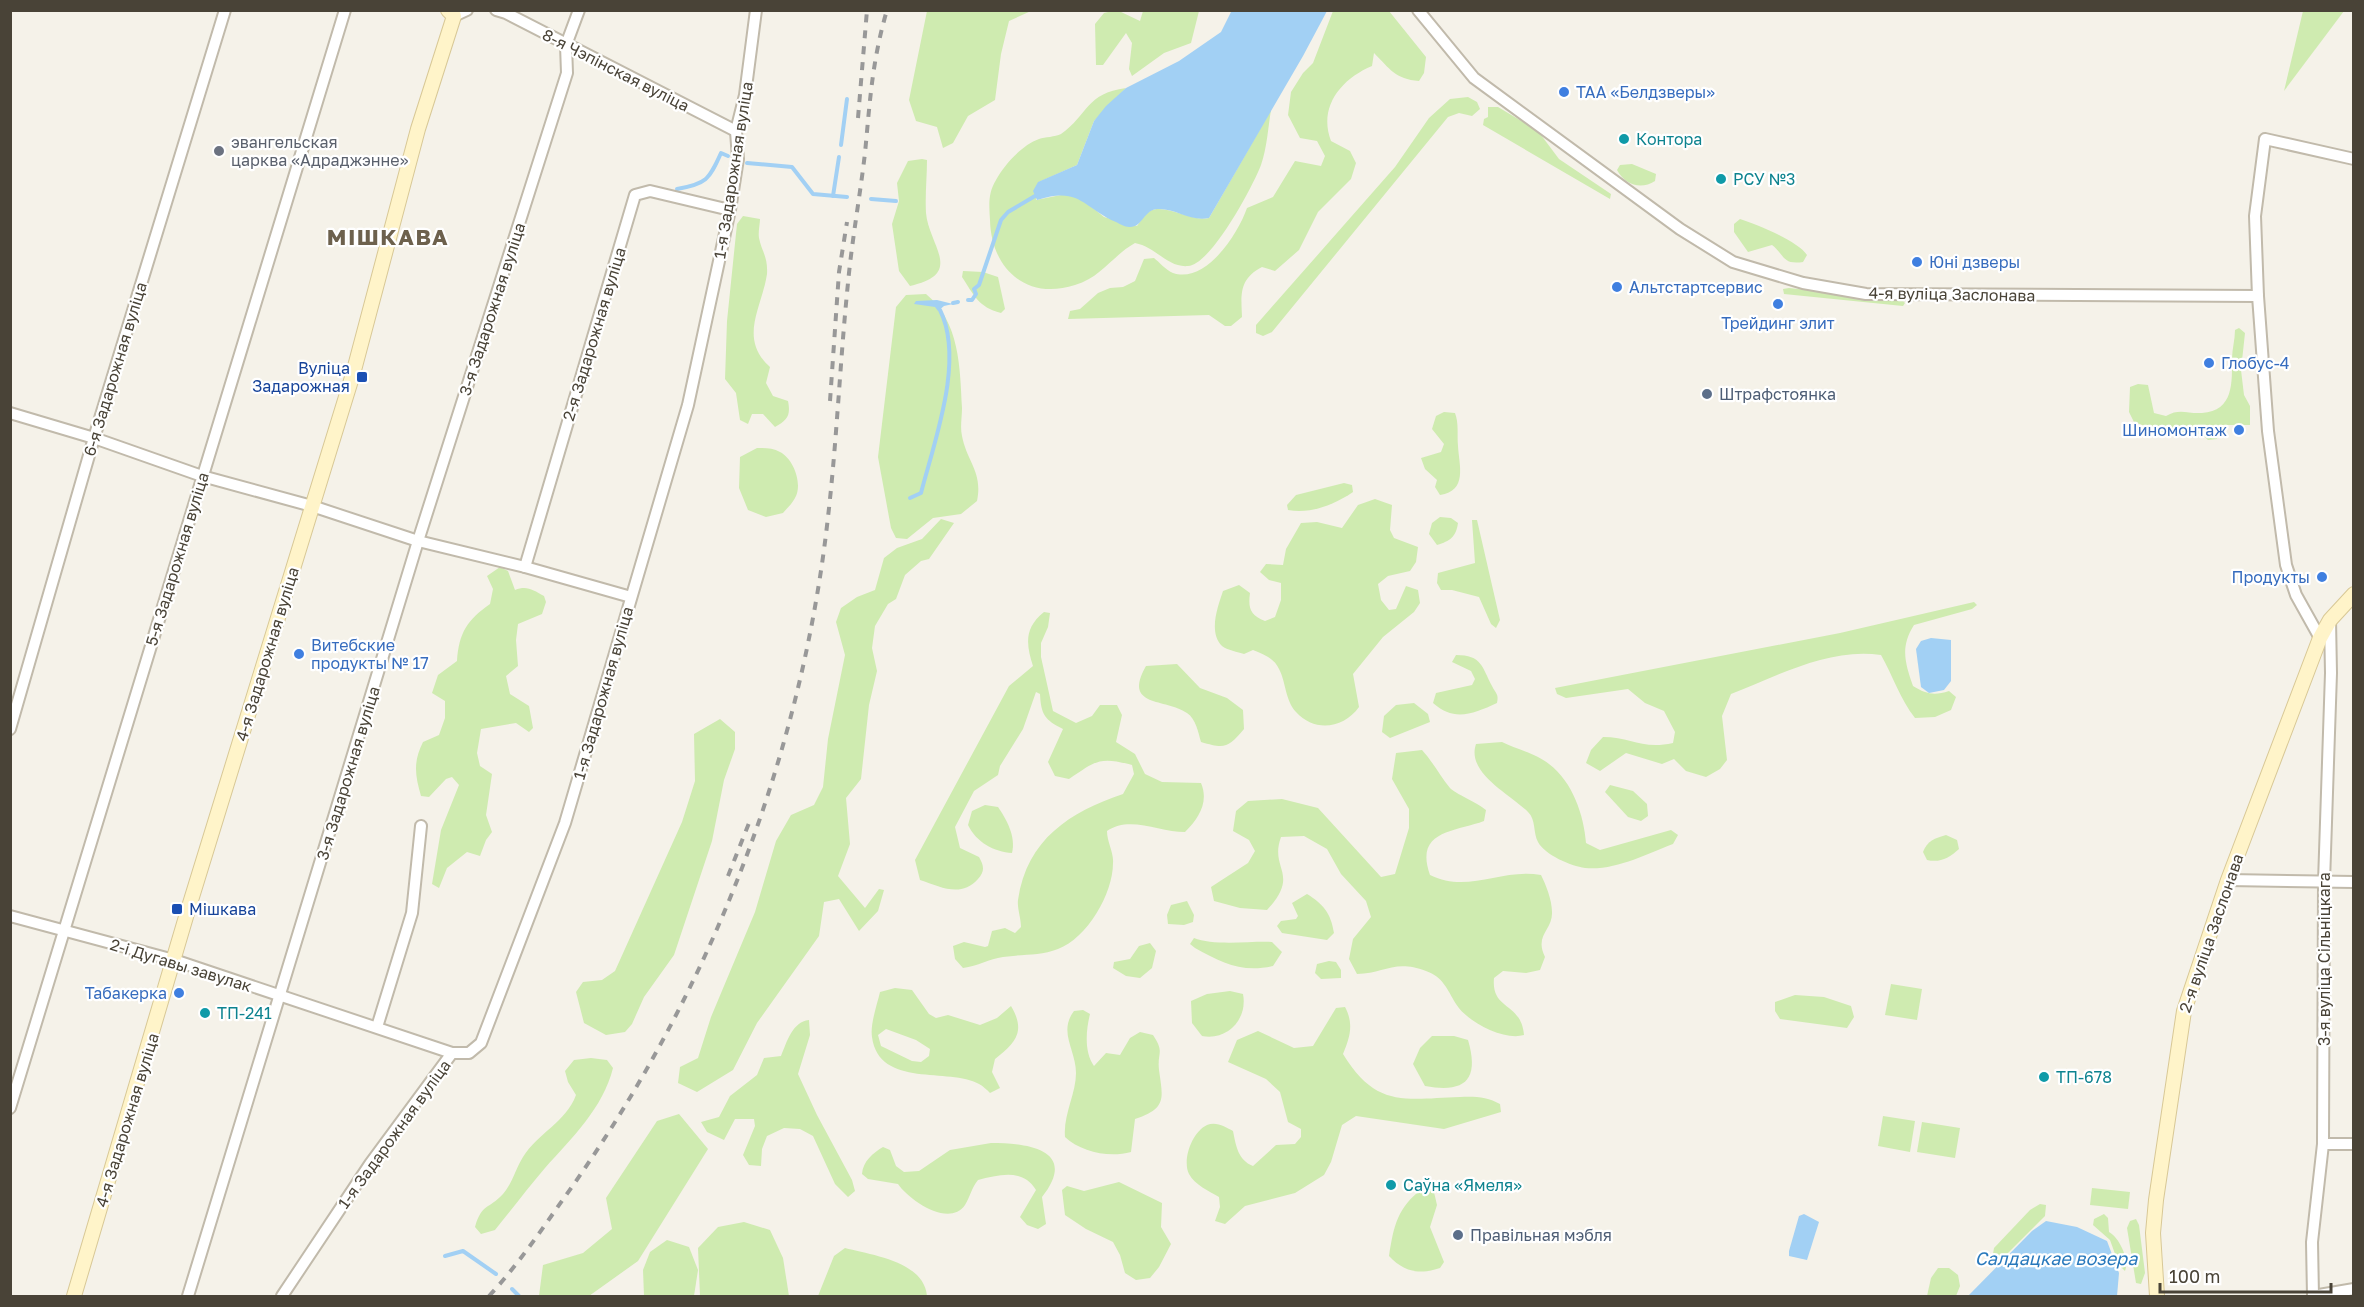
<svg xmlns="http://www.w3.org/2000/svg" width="2364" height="1307" font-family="'Golos Text',sans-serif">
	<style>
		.green { fill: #cfebb0; fill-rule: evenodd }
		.water { fill: #a2d0f4 }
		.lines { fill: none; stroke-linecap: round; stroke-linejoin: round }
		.stream { stroke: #a2d0f4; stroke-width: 4 }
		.minor-casing { stroke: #c1baab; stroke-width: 14 }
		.secondary-casing { stroke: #d8c896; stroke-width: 16 }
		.minor { stroke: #fff; stroke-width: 10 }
		.secondary { stroke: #fff4c9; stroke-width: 14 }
		.rail { stroke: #989898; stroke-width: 4; stroke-dasharray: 8 8; stroke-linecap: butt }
		.shop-dot { fill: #3f7fe0; stroke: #fff; stroke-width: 2 }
		.culture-dot { fill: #0f9aa8; stroke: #fff; stroke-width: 2 }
		.worship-dot { fill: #6b7280; stroke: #fff; stroke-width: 2 }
		.transit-dot { fill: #1a4fb4; stroke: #fff; stroke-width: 2 }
		.service-dot { fill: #5c6f8a; stroke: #fff; stroke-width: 2 }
		.labels { text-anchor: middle; stroke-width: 4.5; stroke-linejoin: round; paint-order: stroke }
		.street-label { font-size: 16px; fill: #494337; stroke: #fff }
		.shop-label { font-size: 16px; fill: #366cbe; stroke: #fff; text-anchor: start }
		.culture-label { font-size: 16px; fill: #0d838f; stroke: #fff; text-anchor: start }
		.worship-label { font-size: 16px; fill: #5b616d; stroke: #fff; text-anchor: start }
		.transit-label { font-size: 16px; fill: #164399; stroke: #fff; text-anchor: end }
		.service-label { font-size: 16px; fill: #4e5e75; stroke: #fff; text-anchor: start }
		.water-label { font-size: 18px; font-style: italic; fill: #2979bc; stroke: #fff }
		.district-label { font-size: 22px; font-weight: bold; letter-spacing: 1.5px; fill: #6d614d; stroke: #fff }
	</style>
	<rect width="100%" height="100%" fill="#f5f2e9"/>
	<g class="green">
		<polygon points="927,11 1031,11 1009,21 1001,54 995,100 968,116 953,143 943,148 937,127 916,121 909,100"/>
		<polygon points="1112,11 1119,11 1140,21 1143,11 1199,11 1191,43 1164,53 1132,76 1129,69 1132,43 1126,33 1103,65 1096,65 1095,24 1104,13"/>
		<path d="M1333,11h56l37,46 -2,16 -5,8c-24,-2 -29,-12 -45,-28l-2,13c-31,13 -54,41 -41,75l19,10 6,12 -5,16 -33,33 -19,38 -24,21 -13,-4c-23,12 -21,27 -20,50l-11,9h-6l-16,-11 -141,4 2,-8 10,-2 18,-16 12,-5 13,-1 12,-6 9,-22 10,-1c5,4 12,12 19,15 33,11 65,-39 74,-65l26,-11 22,-36 26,5 4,-10 -8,-15 -17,-3 -12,-23 3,-23 12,-19 10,-10z"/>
		<polygon points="2303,11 2344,11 2284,91"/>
		<path d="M1126,88l-32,33 -17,44 -38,17 -3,18 30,-6 16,5 22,18 33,9c4,-5 8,-13 13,-15 15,-8 41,11 59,7l62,-108c-3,18 -4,38 -10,55 -8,21 -50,100 -73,101 -20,2 -32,-19 -53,-23 -22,12 -33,34 -60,42 -49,16 -84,-17 -85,-65 -1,-15 -2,-27 6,-40 8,-15 26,-35 43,-41 6,-2 16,-2 22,-5 27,-19 25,-41 65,-46z"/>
		<polygon points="1468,97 1477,102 1480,109 1472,116 1459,113 1448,117 1272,332 1263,336 1256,333 1256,325 1395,167 1429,118 1450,99"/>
		<polygon points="1488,107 1498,107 1538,131 1559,159 1611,194 1610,199 1483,125 1484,119 1488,117"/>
		<path d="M922,159l5,1c0,17 -2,35 -1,53 3,33 39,61 -16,73l-11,-15 -7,-47 7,-23 -2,-18 11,-22z"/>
		<path d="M1632,164l24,10 -1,7c-14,9 -30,4 -38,-11l3,-5z"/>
		<path d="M743,216l17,3c0,5 -2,13 -1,19 3,14 9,19 8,36 -5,34 -29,64 3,93l-4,16 7,13 15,5c3,15 -1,19 -13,26l-12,-13h-11l-4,10 -8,-4 -4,-27 -11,-14 2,-58 10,-97z"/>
		<path d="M1740,219c16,5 58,22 67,36l-4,7c-21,3 -18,-7 -31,-17l-24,7 -14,-20v-8z"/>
		<path d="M963,271l20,1 15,5 7,32 -4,4c-23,-6 -27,-18 -39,-36z"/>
		<polygon points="1789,288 1902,300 1905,303 1903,306 1784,294 1783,289"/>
		<path d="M926,294c34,28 34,74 36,114 0,9 -2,19 0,28 5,26 21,36 15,65l-16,13 -28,4 -26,21 -11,-1 -5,-10 -13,-71 18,-150 10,-12z"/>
		<path d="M2239,328l6,5 -4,37 3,25 6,11v19h-31l-2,14 -9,1 -6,-6 -38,-1 -30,-11 -5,-10 1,-25 8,-3 10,1 6,28 12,3c14,-8 21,-2 36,-3 32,-2 30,-31 30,-54 0,-10 3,-19 3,-29z"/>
		<path d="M1444,412l11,1c4,11 2,21 3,33 1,19 10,45 -18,49l-5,-8 2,-7 -12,-11 -4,-11 20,-6 3,-8 -12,-15 4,-13z"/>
		<path d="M757,448c8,0 16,0 23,4 14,7 23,33 15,46 -3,6 -8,10 -12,15l-17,4 -18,-7 -9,-22 1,-31z"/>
		<path d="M1344,483l8,2 1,7c-19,13 -42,22 -65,18l-1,-5 9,-10z"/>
		<path d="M1375,499l17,6 -2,25 4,8 24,9 -2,15 -6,9 -22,5 -10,8 3,16 8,10 7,-1 10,-23 12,4 2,13 -6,9 -31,25 -30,37 6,33c-15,21 -44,26 -63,5 -11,-12 -10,-30 -17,-43 -5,-11 -16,-15 -26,-19l-9,4c-6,-2 -17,-4 -22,-8 -14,-14 -4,-40 1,-55l16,-6 11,8c-2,15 0,22 15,28l10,-4 6,-17v-17l-12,-3 -9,-8 6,-8 17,1 3,-16 15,-26 16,-1 25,6 16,-23z"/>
		<path d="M1440,517l11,1 7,5c-2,14 -8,18 -21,22l-8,-11 3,-11z"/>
		<polygon points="941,519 954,523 929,559 921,561 905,575 896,599 888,604 875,626 872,648 877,671 869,705 861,779 846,798 850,844 838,876 865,908 879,889 884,890 878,911 859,931 839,899 824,902 819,936 757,1023 733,1070 697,1092 678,1083 680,1067 698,1058 711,1017 755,912 776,841 791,815 814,805 823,787 828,739 845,655 836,622 841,608 857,597 875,590 884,558 897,548 922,539"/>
		<polygon points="1472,520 1477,520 1500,620 1496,628 1491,624 1479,597 1452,590 1441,590 1437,583 1438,573 1475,563"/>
		<path d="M500,567l8,4 7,19c12,-5 18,0 29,6l2,6 -4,12 -24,10 -2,16 2,26 -12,10 4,18 19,12 4,22 -4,4 -13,-9 -35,6 -4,24 3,13 12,8 -6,41 6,17 -6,8 -6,16 -13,-4 -20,16 -8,20 -7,-4 9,-54 18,-45 -7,-8 -6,2 -17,18 -8,-1c-6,-21 -8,-34 2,-54l16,-7 6,-17v-17l-13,-8 6,-18 19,-14c2,-28 10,-41 33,-57l3,-15 -6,-13z"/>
		<path d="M1974,602l3,3 -5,4 -58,16c-14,22 -9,38 -1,61 13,8 21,10 36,5l7,6 -5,13 -16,7 -20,1c-15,-19 -22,-42 -34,-63 -51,-8 -104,21 -150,39l-9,22 5,44 -7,9 -14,8 -20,-6 -12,-12 -12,5 -36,-11 -26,18 -14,-8 5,-13 12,-13c28,0 39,13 70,6l2,-11 -11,-21 -19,-8 -17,-14 -62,9 -9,-4 -2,-6 285,-55z"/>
		<path d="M1044,612l6,1 -2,14 -7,16v14l12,54 23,12 16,-7 8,-11h17l5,10 -6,27 19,12 10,20 17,8 39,1c8,19 -2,35 -16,49 -25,0 -56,-17 -78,-1 0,11 7,22 6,32 0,31 -26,75 -55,86 -18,7 -36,5 -55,8 -14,2 -25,9 -40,11l-8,-9 -2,-13 11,-4 21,5 3,-1 4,-15 13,-3 10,5 6,-6c0,-9 -4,-19 -3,-27 9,-61 52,-88 105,-106l11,-20 -2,-9c-33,-9 -36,-4 -63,14l-14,-3 -7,-14 15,-33c-18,-9 -22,-14 -23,-35l-4,-2 -13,37 -23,37 -2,9 -24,16 -19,36 5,21 19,9c5,9 6,14 -1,22 -17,19 -37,8 -58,1l-5,-20 94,-174 24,-20c-7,-22 -9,-38 11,-54z"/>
		<path d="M1456,655c26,0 26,12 36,31 4,8 7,8 5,17 -24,11 -43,19 -64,0l3,-10 36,-8 3,-6 -4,-8 -19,-9z"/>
		<path d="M1177,664l23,24 27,10 16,12 1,19c-16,19 -19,20 -43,13 -3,-10 -5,-23 -14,-29 -21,-15 -65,-5 -41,-47z"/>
		<polygon points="1414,703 1428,714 1430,722 1390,738 1382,732 1384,716 1396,705"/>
		<polygon points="720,719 735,732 735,749 724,780 712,841 674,955 644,997 632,1024 625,1032 606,1035 584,1023 576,992 583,982 602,980 615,971 682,822 695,781 694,734"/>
		<path d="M1502,742c14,7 35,12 47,22 24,18 35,52 37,79l14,7 71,-20 7,5 -5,9c-27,10 -58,27 -88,24 -14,-2 -40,-13 -47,-26 -5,-9 -2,-23 -10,-30 -18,-18 -62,-39 -52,-68z"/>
		<path d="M1422,750c11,12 18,26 28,38 4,5 28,15 36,22l-2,11c-29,11 -70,9 -54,54 38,19 71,-7 111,0 5,10 11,25 11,37 1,18 -18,23 -7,45l-5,13 -14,3 -23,-2 -9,7c-3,33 27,23 30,57 -20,6 -57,-13 -68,-31 -9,-15 -13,-27 -30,-33 -32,-12 -42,3 -69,3l-8,-15 4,-20 18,-22 -5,-16 -25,-27 -14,-25 -23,-13 -23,1c-12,33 20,36 -14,73l-27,-2 -26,-7 -3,-14 37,-24 7,-12 -6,-11 -16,-9 3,-20 12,-10 34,-2 36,9 63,69 14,-3 14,-46v-19l-17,-30 4,-26z"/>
		<polygon points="1610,785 1633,791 1647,804 1648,816 1641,821 1628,817 1605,792"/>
		<path d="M985,805l13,2c9,13 18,30 14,46 -18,-1 -36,-11 -44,-28l4,-14z"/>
		<path d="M1946,835l11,5 2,9c-10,9 -19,14 -32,11l-4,-8c4,-11 12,-14 23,-17z"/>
		<path d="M1307,894c16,10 24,19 27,39l-7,7 -45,-7 -5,-7 4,-5 15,-2 2,-3 -6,-13z"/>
		<polygon points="1187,901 1194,915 1193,922 1184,925 1168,924 1167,915 1171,905"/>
		<path d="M1194,938c19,8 56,3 78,4l10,10 -9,14c-31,7 -51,-3 -78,-18l-5,-4z"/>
		<polygon points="1150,943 1156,951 1152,968 1140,978 1126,976 1113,968 1114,962 1130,959 1139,946"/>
		<polygon points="1329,961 1336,962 1341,970 1341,978 1321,979 1315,973 1317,964"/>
		<polygon points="1891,984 1922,989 1917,1020 1885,1015"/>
		<path d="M895,988l17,2 17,24 7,4 12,-3 32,10 17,-7 14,-12c15,25 5,37 -16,53l-3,13 8,16 -10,5c-3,-3 -7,-7 -11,-9 -29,-17 -100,5 -107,-47 -2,-13 5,-32 8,-45zM886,1029l30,11 14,9 -1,7 -8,6 -9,-1 -31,-15 -3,-11z"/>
		<path d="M1230,991l13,3c5,25 -16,47 -41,42l-10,-13 -1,-22 16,-7z"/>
		<polygon points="1795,995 1824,997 1851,1006 1854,1017 1847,1028 1780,1019 1775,1011 1775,1002"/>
		<path d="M1345,1007c9,17 5,30 -2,47 33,54 61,45 117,43 14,-1 28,0 40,7l1,8 -57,17 -88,-13 -14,9 -11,37 -7,13 -29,18 -50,13 -20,18 -10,-3 5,-14 -1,-10c-10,-6 -24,-12 -30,-23 -7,-14 3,-42 18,-49 9,-4 19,2 26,6 3,15 5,29 20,35l23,-21 19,-1 6,-7v-8l-13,-7 -8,-30 -14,-13 -38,-17 9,-22 21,-9 36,17 19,-2 23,-38z"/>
		<path d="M1083,1010l7,4c-4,16 -6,38 4,52l12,-13 14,2 10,-17 10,-6 13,3c12,18 4,17 6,35 4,29 8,38 -24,49l-4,33c-22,6 -50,0 -66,-15 -2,-22 11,-43 11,-64 0,-23 -18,-41 -2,-62z"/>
		<path d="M809,1020l1,15 -12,39 19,41 35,65 3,11 -7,6 -13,-13 -22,-48 -13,-7 -16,-1 -17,8 -5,13 -1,17 -12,-1 -6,-10 12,-29 -1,-7h-19l-11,21 -17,-8 -6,-10 18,-5 11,-21 27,-21 7,-17 17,-2c6,-14 11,-34 28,-36z"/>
		<path d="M1432,1036h22l14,4c12,41 -4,53 -43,46l-12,-22 7,-16z"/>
		<path d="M591,1058l16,2 6,8c-10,40 -41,70 -68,100 -17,20 -33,41 -50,62l-14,4 -6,-7c7,-24 13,-17 28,-33 9,-10 13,-26 20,-37 15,-24 43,-35 53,-62l-8,-13 -3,-11 9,-11z"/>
		<polygon points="679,1114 708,1149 638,1261 589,1296 539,1296 543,1265 583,1253 612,1229 606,1198 657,1121"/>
		<polygon points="1883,1116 1915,1121 1910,1152 1878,1146"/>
		<polygon points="1922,1122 1960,1128 1955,1158 1917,1152"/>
		<path d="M991,1143c37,0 88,7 51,54l4,27 -8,5 -11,-4 -7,-8 16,-27c-13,-22 -37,-15 -58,-10 -7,9 -8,17 -13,25 -16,23 -56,-5 -67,-21l-30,-5 -6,-5c1,-13 11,-21 21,-27l7,3 6,16 8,6 15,-1 31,-21z"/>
		<polygon points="1119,1182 1162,1203 1161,1227 1171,1244 1159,1267 1150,1278 1136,1280 1125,1273 1120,1255 1113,1242 1086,1229 1065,1215 1062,1190 1067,1186 1084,1191"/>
		<path d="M1423,1188h10l4,17 -7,22 14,35 -4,6c-21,7 -36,4 -51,-12 5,-31 8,-48 34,-68z"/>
		<polygon points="2092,1188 2130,1192 2128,1209 2090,1205"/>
		<polygon points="2040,1204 2046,1205 2045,1216 2007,1254 1996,1260 1993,1254 1994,1248 2030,1210"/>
		<path d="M2104,1214l4,4 1,14c10,5 21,28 16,39l-6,-6 -9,-25 -17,-15 1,-6z"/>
		<polygon points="2136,1219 2139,1225 2145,1273 2141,1284 2136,1283 2127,1228 2130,1221"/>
		<polygon points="744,1222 770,1230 783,1258 789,1296 700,1296 698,1248 718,1227"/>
		<polygon points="667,1240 689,1247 698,1270 694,1296 644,1296 643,1270 650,1252"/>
		<path d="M845,1248c26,7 79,13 82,48h-109l16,-40z"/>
		<polygon points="1938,1268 1949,1268 1958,1275 1960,1286 1956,1296 1927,1296 1931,1278"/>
	</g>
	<g class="water">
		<path d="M1232,10l95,1 -24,45 -94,162c-18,4 -32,-9 -50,-9 -15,-1 -16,19 -30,18 -4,0 -9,-3 -13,-5 -34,-15 -36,-36 -79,-22l-4,-9 5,-9 39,-17 17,-44 12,-15 20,-18 53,-27 42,-29z"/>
		<polygon points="937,300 953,304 944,306 938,311 935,307 914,304 916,301"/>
		<polygon points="1931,638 1951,640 1951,681 1944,690 1929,693 1921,687 1916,649 1921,641"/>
		<polygon points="1804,1214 1819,1222 1807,1260 1789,1256 1789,1251 1799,1216"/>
		<polygon points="2046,1221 2077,1227 2107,1241 2119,1273 2117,1296 1968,1296 2032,1231"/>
	</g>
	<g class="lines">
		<g class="stream">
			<polyline points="841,145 847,99"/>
			<polyline points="747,163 792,167 813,194 847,197"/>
			<path d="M677,189c29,-5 32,-9 44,-36l7,3"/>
			<polyline points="833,196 839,157"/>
			<polyline points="871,199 896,201"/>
			<polyline points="968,300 972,300 976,294 974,289 979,285 1001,220 1008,212 1035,196"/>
			<polyline points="953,303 958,302"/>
			<path d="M910,498l11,-5c13,-51 44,-133 19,-183"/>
			<polyline points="445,1256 463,1251 496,1274"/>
			<polyline points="512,1289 519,1296"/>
		</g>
		<defs>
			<g id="minor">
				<polyline points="496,10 506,13 736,131"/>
				<polyline points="1418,10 1474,78 1680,229 1733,262 1803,283 1866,294 2258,296"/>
				<polyline points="454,16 467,10"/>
				<polyline points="10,413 94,438 202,476 312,506 418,541 525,567 631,597"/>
				<polyline points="525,567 635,195 650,191 730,210"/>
				<polyline points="2320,638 2296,595 2286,565 2268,431 2258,296 2255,216 2265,139 2354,159"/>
				<polyline points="10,729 94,438 225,10"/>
				<polyline points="2228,880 2354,882"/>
				<polyline points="10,916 174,960 452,1053"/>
				<polyline points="377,1027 412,913 421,826"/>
				<polyline points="10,1108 345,10"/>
				<polyline points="2323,1144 2354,1144"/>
				<polyline points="188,1296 418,541 567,73 566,45 579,10"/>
				<polyline points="282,1296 370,1164 452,1053 469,1053 481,1043 565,823 688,405 730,210 738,159 736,131 745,95 756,10"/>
				<polyline points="2313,1296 2312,1242 2323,1144 2324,882 2331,673 2330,620"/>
				<polyline points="2313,1296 2354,1289"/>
			</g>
			<g id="secondary">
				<polyline points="74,1296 188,910 353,374 418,129 454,16 448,10"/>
				<polyline points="2157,1296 2153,1233 2156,1200 2184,1011 2228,880 2320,638 2330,620 2354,594"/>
			</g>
		</defs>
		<use href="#minor" class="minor-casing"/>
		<use href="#secondary" class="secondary-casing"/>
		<use href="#minor" class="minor"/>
		<use href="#secondary" class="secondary"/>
		<g class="rail">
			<polyline points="858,118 867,10"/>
			<polyline points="830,401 839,272 847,222"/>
			<polyline points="728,876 751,818"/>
			<path d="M489,1296c28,-30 51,-64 75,-98 143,-199 237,-437 264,-681 9,-78 12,-156 20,-234 4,-43 12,-87 17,-130 5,-52 7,-92 22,-143"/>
		</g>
	</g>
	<g class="shop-dot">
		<circle cx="1564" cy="92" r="6"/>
		<circle cx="1917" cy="262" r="6"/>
		<circle cx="1617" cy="287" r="6"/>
		<circle cx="1778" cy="304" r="6"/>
		<circle cx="2209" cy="363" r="6"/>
		<circle cx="2239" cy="430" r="6"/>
		<circle cx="2322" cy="577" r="6"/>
		<circle cx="299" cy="654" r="6"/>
		<circle cx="179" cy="993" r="6"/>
	</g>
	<g class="culture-dot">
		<circle cx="1624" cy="139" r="6"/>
		<circle cx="1721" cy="179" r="6"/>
		<circle cx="205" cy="1013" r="6"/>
		<circle cx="2044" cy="1077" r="6"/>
		<circle cx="1391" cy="1185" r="6"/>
	</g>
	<circle class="worship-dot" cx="219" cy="151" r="6"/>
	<g class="transit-dot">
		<rect x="356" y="371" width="12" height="12" rx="3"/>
		<rect x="171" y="903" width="12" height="12" rx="3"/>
	</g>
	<g class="service-dot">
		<circle cx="1707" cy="394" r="6"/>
		<circle cx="1458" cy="1235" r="6"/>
	</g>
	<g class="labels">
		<g class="street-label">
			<text transform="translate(616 70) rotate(27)" y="6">8-я Чэпінская вуліца</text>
			<text transform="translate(733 170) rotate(-81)" y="6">1-я Задарожная вуліца</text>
			<text transform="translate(1952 294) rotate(1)" y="6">4-я вуліца Заслонава</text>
			<text transform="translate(492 309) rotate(-72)" y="6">3-я Задарожная вуліца</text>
			<text transform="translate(594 334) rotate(-73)" y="6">2-я Задарожная вуліца</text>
			<text transform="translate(115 369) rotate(-73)" y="6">6-я Задарожная вуліца</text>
			<text transform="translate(177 559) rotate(-73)" y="6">5-я Задарожная вуліца</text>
			<text transform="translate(267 654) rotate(-73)" y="6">4-я Задарожная вуліца</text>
			<text transform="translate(603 693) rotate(-74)" y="6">1-я Задарожная вуліца</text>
			<text transform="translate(348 773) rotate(-73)" y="6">3-я Задарожная вуліца</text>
			<text transform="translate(2211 933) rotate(-71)" y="6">2-я вуліца Заслонава</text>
			<text transform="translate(2324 959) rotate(-90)" y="6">3-я вуліца Сільніцкага</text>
			<text transform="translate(181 965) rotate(17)" y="6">2-і Дугавы завулак</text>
			<text transform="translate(127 1120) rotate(-73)" y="6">4-я Задарожная вуліца</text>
			<text transform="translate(394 1134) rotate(-54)" y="6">1-я Задарожная вуліца</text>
		</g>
		<g class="shop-label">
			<text x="1576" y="98">ТАА «Белдзверы»</text>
			<text x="1929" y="268">Юні дзверы</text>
			<text x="1629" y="293">Альтстартсервис</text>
			<text x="1778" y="329" text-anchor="middle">Трейдинг элит</text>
			<text x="2221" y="369">Глобус-4</text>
			<text x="2227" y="436" text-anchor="end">Шиномонтаж</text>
			<text x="2310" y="583" text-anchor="end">Продукты</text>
			<text x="311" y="651">Витебские<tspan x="311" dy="18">продукты № 17</tspan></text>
			<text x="167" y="999" text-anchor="end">Табакерка</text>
		</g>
		<g class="culture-label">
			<text x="1636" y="145">Контора</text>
			<text x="1733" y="185">РСУ №3</text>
			<text x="217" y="1019">ТП-241</text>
			<text x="2056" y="1083">ТП-678</text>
			<text x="1403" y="1191">Саўна «Ямеля»</text>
		</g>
		<g class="worship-label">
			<text x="231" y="148">эвангельская<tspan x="231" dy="18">царква «Адраджэнне»</tspan></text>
		</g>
		<g class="transit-label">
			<text x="350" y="374">Вуліца<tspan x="350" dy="18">Задарожная</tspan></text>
			<text x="189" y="915" text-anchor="start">Мішкава</text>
		</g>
		<g class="service-label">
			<text x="1719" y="400">Штрафстоянка</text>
			<text x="1470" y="1241">Правільная мэбля</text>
		</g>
		<g class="water-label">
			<text x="2056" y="1265">Салдацкае возера</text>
		</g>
		<g class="district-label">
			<text x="388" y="245">МІШКАВА</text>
		</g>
	</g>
	<rect width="2364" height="1307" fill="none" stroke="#494337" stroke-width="24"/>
	<path d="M2160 1283v9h171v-9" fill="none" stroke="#494337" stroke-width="3"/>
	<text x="2169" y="1283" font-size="18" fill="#494337" stroke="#ffffff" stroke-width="4.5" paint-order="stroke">100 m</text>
</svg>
